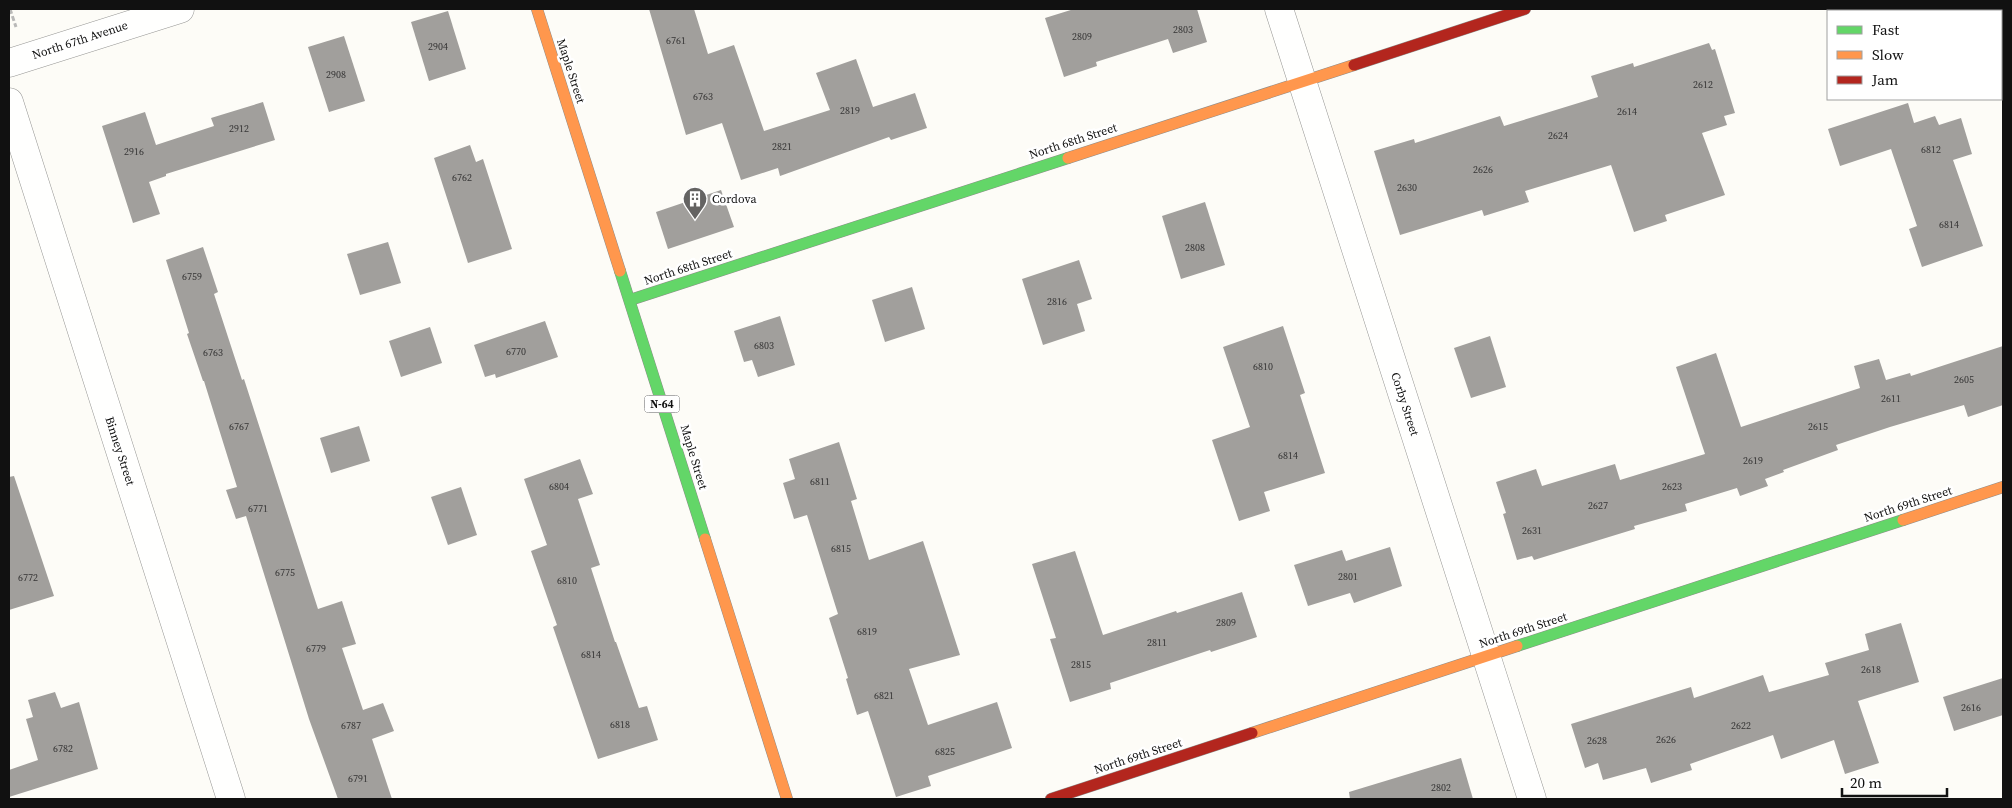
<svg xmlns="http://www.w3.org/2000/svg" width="2012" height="808" font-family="'Source Serif 4',serif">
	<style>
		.building { fill: #a19f9c }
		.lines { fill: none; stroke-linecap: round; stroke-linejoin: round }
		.street-casing { stroke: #979795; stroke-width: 29 }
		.fast-casing { stroke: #8e8d8b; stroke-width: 12 }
		.slow-casing { stroke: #8e8d8b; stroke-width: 12 }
		.jam-casing { stroke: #8e8d8b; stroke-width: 12 }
		.path { stroke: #b9b9b8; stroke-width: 3; stroke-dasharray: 5 2.5; stroke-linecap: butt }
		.street { stroke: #fffffe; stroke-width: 28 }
		.fast { stroke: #63d668; stroke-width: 11 }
		.slow { stroke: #ff974d; stroke-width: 11 }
		.jam { stroke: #b3261e; stroke-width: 11 }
		.labels { text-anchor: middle; stroke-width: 5; stroke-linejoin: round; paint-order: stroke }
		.number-label { font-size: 10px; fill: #353434 }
		.shield { fill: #fff; stroke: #585858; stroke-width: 1 }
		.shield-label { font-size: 11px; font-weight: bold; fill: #111 }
		.street-label { font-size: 12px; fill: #111; stroke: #fff }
		.poi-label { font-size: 12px; fill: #111; stroke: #fff; text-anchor: start }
	</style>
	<rect width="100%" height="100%" fill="#fdfcf7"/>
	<g class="building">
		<polygon points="649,9 694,9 708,54 734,45 764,131 830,110 816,73 856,59 873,107 915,93 927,128 891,140 889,137 780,176 778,168 741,180 722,123 686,135"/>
		<polygon points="1074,9 1197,9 1207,42 1173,53 1168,39 1096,62 1097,66 1064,77 1045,18"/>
		<polygon points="448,11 466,69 429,81 411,22"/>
		<polygon points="344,36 365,101 329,112 308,47"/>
		<polygon points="1709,43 1712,50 1715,49 1735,113 1724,116 1727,125 1702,133 1725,195 1665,215 1667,221 1634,232 1611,165 1525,191 1529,202 1484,216 1482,210 1400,235 1374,151 1414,139 1415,143 1500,116 1504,126 1598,97 1591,76 1633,63 1634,67"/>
		<polygon points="263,102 275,140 166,174 166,176 149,182 160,214 133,223 102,126 145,112 156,145 214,126 211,118"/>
		<polygon points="1908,103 1914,123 1935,116 1939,125 1961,118 1972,154 1953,160 1983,246 1922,267 1909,229 1917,226 1891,149 1840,166 1828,129"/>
		<polygon points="470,145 476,162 483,159 512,249 468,263 434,158"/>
		<polygon points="721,190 734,227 668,249 656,212"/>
		<polygon points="1205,202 1225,265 1181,279 1162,216"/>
		<polygon points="388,242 401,283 360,295 347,254"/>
		<polygon points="203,247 218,292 214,294 242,380 244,379 318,609 342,601 356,644 342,648 363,710 383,703 394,731 372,739 392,799 338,799 309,719 246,516 236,519 226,490 237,487 204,381 203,381 187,334 189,333 166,260"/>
		<polygon points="1079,260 1092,299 1077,304 1085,331 1043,345 1022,279"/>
		<polygon points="912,287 925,329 885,342 872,300"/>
		<polygon points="780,316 795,365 758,377 752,360 744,362 734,331"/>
		<polygon points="545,321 558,357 496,378 495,374 485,377 474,345"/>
		<polygon points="1283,326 1305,393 1300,395 1325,473 1264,492 1270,511 1239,521 1212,440 1250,427 1223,347"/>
		<polygon points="430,327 442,363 401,377 389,341"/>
		<polygon points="1490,336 1506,387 1471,398 1454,348"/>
		<polygon points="2003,346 2003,405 1968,417 1964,405 1890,427 1836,445 1838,450 1783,470 1784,472 1765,479 1768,486 1740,496 1737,488 1685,504 1687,511 1634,526 1635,529 1534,560 1532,556 1517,560 1503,514 1506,513 1496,482 1536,469 1542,486 1615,464 1620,480 1705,454 1676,367 1716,353 1741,427 1860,388 1854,366 1879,359 1886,380 1910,373 1911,376"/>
		<polygon points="359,426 370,461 331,473 320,438"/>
		<polygon points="839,442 857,499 851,501 869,560 923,541 960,655 909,669 928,725 997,702 1012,748 928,776 931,786 896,797 868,711 857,715 846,679 848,678 829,618 838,614 807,515 794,519 783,483 795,479 789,459"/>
		<polygon points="580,459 593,494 578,499 600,565 591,568 615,642 616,642 639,708 647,706 658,740 598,759 553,627 557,625 531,551 547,545 524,479"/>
		<polygon points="14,476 54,596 9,610 9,477"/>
		<polygon points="461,487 477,535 448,545 431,497"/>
		<polygon points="1390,547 1402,586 1354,603 1350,593 1308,606 1294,565 1342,550 1346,561"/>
		<polygon points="1075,551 1103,635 1176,611 1177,613 1242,592 1257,637 1211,652 1210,650 1110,683 1111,689 1070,702 1050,639 1056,638 1032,564"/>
		<polygon points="1901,623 1919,682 1858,701 1879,763 1845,774 1834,740 1781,759 1773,735 1690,764 1692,770 1651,783 1646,768 1603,780 1598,763 1585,768 1571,724 1691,687 1694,698 1763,675 1769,692 1829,675 1825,663 1869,650 1865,634"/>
		<polygon points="2003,678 2003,715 1954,731 1943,697"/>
		<polygon points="55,692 61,708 79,702 98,769 9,797 9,770 38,760 26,719 33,717 28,700"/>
		<polygon points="1461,758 1473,799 1350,799 1349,792"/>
	</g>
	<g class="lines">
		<defs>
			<g id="street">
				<polyline points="1279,9 1532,799"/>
				<polyline points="9,63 180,9"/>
				<polyline points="9,102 231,799"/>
			</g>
			<g id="fast">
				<polyline points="620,271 705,539"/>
				<polyline points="630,300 1068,158"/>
				<polyline points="1517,646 1903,520"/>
			</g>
			<g id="slow">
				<polyline points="537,9 620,271"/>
				<polyline points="1068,158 1354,65"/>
				<polyline points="1903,520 2003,487"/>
				<polyline points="705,539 787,799"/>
				<polyline points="1252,733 1517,646"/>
			</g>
			<g id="jam">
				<polyline points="1354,65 1525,9"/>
				<polyline points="1051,799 1252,733"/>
			</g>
		</defs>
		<use href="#street" class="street-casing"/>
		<use href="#fast" class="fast-casing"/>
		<use href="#slow" class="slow-casing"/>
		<use href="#jam" class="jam-casing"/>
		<polyline class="path" points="10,9 16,27"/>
		<use href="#street" class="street"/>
		<use href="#fast" class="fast"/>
		<use href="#slow" class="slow"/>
		<use href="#jam" class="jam"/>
	</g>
	<defs>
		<symbol id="building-pin" viewBox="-11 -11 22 30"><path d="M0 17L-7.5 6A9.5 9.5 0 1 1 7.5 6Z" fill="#646362" stroke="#fff"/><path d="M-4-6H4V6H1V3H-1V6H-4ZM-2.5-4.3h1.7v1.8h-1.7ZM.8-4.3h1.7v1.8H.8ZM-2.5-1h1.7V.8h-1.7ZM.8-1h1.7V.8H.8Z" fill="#fff"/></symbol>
	</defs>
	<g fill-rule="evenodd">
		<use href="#building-pin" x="681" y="185" width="28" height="38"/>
	</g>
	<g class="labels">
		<g class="number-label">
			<text x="1183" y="33">2803</text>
			<text x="1082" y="40">2809</text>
			<text x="676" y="44">6761</text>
			<text x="438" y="50">2904</text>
			<text x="336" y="78">2908</text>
			<text x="1703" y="88">2612</text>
			<text x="703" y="100">6763</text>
			<text x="850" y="114">2819</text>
			<text x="1627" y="115">2614</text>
			<text x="239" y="132">2912</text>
			<text x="1558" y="139">2624</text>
			<text x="782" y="150">2821</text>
			<text x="1931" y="153">6812</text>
			<text x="134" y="155">2916</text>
			<text x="1483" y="173">2626</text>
			<text x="462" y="181">6762</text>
			<text x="1407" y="191">2630</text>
			<text x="1949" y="228">6814</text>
			<text x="1195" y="251">2808</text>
			<text x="192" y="280">6759</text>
			<text x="1057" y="305">2816</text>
			<text x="764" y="349">6803</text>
			<text x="516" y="355">6770</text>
			<text x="213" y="356">6763</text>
			<text x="1263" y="370">6810</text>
			<text x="1964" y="383">2605</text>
			<text x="1891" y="402">2611</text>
			<text x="239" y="430">6767</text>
			<text x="1818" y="430">2615</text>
			<text x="1288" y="459">6814</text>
			<text x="1753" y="464">2619</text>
			<text x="820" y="485">6811</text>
			<text x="559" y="490">6804</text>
			<text x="1672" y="490">2623</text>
			<text x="1598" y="509">2627</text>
			<text x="258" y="512">6771</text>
			<text x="1532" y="534">2631</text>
			<text x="841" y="552">6815</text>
			<text x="285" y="576">6775</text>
			<text x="1348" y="580">2801</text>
			<text x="28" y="581">6772</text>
			<text x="567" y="584">6810</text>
			<text x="1226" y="626">2809</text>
			<text x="867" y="635">6819</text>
			<text x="1157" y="646">2811</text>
			<text x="316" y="652">6779</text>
			<text x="591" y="658">6814</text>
			<text x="1081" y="668">2815</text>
			<text x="1871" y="673">2618</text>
			<text x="884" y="699">6821</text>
			<text x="1971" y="711">2616</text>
			<text x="620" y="728">6818</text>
			<text x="351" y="729">6787</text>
			<text x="1741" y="729">2622</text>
			<text x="1666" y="743">2626</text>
			<text x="1597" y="744">2628</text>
			<text x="63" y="752">6782</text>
			<text x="945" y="755">6825</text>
			<text x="358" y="782">6791</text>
			<text x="1441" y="791">2802</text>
		</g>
		<rect class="shield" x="644.5" y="395.5" width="35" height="17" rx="4"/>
		<g class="shield-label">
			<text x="662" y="408">N-64</text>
		</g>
		<g class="street-label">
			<text transform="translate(80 40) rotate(-18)" y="4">North 67th Avenue</text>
			<text transform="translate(571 71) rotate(72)" y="4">Maple Street</text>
			<text transform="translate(1073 141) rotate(-18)" y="4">North 68th Street</text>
			<text transform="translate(688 267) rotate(-18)" y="4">North 68th Street</text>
			<text transform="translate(1405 404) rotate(72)" y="4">Corby Street</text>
			<text transform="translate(120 451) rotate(72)" y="4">Binney Street</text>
			<text transform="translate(694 457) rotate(73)" y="4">Maple Street</text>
			<text transform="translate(1908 504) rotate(-18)" y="4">North 69th Street</text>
			<text transform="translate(1523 630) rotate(-18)" y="4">North 69th Street</text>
			<text transform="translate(1138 756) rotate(-18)" y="4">North 69th Street</text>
		</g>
		<g class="poi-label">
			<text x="712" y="203">Cordova</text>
		</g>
	</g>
	<rect width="2012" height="808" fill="none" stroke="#111111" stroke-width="20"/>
	<rect x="1827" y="10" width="175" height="90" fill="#ffffff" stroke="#a0a0a0"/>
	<rect x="1837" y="26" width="25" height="8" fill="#63d668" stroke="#a0a0a0"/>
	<text x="1872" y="35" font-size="15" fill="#111111">Fast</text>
	<rect x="1837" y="51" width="25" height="8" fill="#ff974d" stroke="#a0a0a0"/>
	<text x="1872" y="60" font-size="15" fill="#111111">Slow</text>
	<rect x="1837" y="76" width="25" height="8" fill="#b3261e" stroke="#a0a0a0"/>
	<text x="1872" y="85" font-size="15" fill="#111111">Jam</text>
	<path d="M1842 788v8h105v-8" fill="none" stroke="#111111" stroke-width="2.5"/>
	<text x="1850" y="788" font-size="15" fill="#111111" stroke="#ffffff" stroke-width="4" paint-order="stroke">20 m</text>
</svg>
